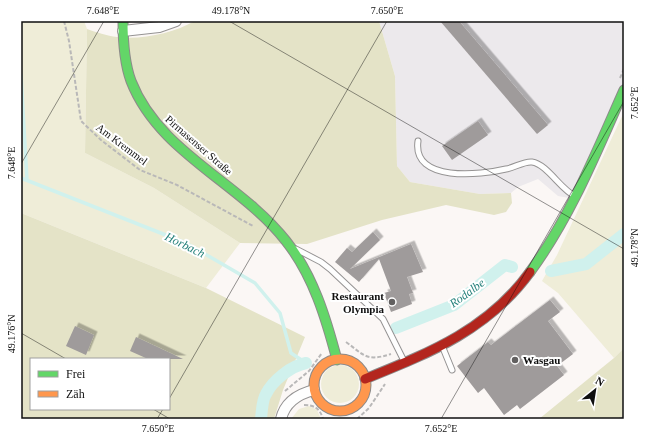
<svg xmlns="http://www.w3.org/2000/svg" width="645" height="440" font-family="'Times New Roman',serif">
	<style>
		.industrial { fill: #ece9ec }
		.green { fill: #efedd8 }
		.forest { fill: #e4e3c7; fill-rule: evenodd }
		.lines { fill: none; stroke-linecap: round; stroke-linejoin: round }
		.stream { stroke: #d0f1ed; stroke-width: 3.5 }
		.canal { stroke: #d0f1ed; stroke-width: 12 }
		.building { fill: #9f9b9b; filter: url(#shadow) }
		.lane-casing { stroke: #959393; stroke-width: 7 }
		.street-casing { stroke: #959393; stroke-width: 12 }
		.fast-casing { stroke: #8c8a89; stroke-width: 11 }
		.slow-casing { stroke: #8c8a89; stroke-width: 11 }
		.jam-casing { stroke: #8c8a89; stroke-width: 11 }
		.path { stroke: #b9b8b8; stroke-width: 2; stroke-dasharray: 4 2; stroke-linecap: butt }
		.lane { stroke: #fefefe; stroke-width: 5 }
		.street { stroke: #fefefe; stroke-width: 10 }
		.fast { stroke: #63d668; stroke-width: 9 }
		.slow { stroke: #ff974d; stroke-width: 9 }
		.jam { stroke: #b3261e; stroke-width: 9 }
		.ticks { fill: none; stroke: #0f0f0f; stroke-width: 1; stroke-opacity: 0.45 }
		.poi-dot { fill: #626060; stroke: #fff; stroke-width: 1.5 }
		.labels { text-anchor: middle; stroke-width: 4; stroke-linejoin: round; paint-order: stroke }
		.street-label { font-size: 11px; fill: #0f0f0f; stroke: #fff }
		.poi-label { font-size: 11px; font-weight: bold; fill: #0f0f0f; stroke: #fff; text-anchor: end }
		.water-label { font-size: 12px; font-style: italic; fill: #24807a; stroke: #fff }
		.neatline { fill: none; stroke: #0f0f0f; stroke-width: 1.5 }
		.ticks-label { font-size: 10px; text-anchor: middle; fill: #0f0f0f }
	</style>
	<defs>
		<filter id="shadow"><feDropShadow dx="3.5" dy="-3.5" stdDeviation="0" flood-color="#0004"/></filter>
	</defs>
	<rect width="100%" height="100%" fill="#fbf7f5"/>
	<polygon class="industrial" points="379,21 624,21 624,90 575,199 558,196 538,179 518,187 511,193 480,194 410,182 397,166 395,76"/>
	<g class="green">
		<polygon points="21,21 84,21 87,29 85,153 154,188 240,243 206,288 21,213"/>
		<polygon points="624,112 624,348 614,358 558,293 542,281 557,255"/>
		<circle cx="340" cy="384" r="19"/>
		<polygon points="309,406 317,410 321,419 291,419 299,409"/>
	</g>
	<g class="forest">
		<path d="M195,21h184l16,55 2,90 13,16 70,12 31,-1 1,10 -6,9 -12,3 -48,-10 -64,15 -75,24 -67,-1 -86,-55 -69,-35 2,-124c9,3 20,7 30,8 26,3 56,-4 78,-16z"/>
		<path d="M21,213l185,75 99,49 -22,53 -9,29h-253zM31,359h138v50h-138z"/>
		<polygon points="624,348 624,419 539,419 614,358"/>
	</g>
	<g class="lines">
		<g class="stream">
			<polyline points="21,75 27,180"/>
			<polyline points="21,178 186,243 255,283 280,313 291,353 306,363"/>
		</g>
		<g class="canal">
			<polyline points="551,271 586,264 624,234"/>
			<polyline points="396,328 454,305 505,265 512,267"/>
			<path d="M261,419c1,-8 1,-19 5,-25 7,-14 25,-28 40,-31"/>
		</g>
	</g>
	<g class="building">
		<polygon points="440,21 459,21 548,125 537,134"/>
		<polygon points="478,121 488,135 452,160 442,146"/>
		<polygon points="373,232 380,240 350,269 411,244 423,272 407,277 413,293 409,294 412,304 391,312 384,293 391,291 379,259 359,282 335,262 347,248 352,252"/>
		<polygon points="550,300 560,312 548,321 573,354 557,366 564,375 520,409 517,405 504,415 484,388 478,393 457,366 488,342 491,345"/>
		<polygon points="75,326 94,335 86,355 66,346"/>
		<polygon points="136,337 183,359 148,359 130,351"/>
	</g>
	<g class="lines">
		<defs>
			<g id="lane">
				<path d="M418,141c-6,42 63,34 88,28 8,-1 18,-8 26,-7 15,2 29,28 43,34"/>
				<polyline points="296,249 321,262 330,269 383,319 404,361"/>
				<polyline points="443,348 452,370"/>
			</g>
			<g id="street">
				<polyline points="123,31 159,27 176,21"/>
				<path d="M281,419c4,-17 17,-25 33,-29"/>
			</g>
			<g id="fast">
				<path d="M123,21c0,20 1,41 8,60 28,72 109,101 155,160 27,34 40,77 51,119"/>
				<path d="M530,272c41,-56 66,-119 94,-182"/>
			</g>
			<circle id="slow" cx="340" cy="385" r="26"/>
			<path id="jam" d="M365,379c64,-26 123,-49 165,-107"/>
		</defs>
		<use href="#lane" class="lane-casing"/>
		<use href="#street" class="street-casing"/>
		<use href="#fast" class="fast-casing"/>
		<use href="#slow" class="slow-casing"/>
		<use href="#jam" class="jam-casing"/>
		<g class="path">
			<polyline points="64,21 69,41 81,121 101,140 140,170 177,185 253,226"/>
			<polyline points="620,78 624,69"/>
			<path d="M346,342c18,13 20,20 45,12"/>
			<polyline points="285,391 309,371 322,353"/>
			<path d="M304,405c11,0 16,4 19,14"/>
			<polyline points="357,419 369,408 385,384"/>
			<polyline points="619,419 624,417"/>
		</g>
		<use href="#lane" class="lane"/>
		<use href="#street" class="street"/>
		<use href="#fast" class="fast"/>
		<use href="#slow" class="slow"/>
		<use href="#jam" class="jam"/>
	</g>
	<path class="ticks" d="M229,21l395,228M21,164l83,-143M21,333l45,26M169,399l218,-378M153,409l17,10M157,419l6,-10M441,419l183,-318"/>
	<g class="poi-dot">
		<circle cx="392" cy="302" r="4"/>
		<circle cx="515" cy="360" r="4"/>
	</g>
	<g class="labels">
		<g class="street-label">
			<text transform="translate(122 144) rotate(37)" y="4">Am Kremmel</text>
			<text transform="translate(199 145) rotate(41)" y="4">Pirmasenser Straße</text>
		</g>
		<g class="poi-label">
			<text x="384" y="300">Restaurant<tspan x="384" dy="13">Olympia</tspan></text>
			<text x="523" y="364" text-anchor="start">Wasgau</text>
		</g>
		<g class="water-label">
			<text transform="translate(185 245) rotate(26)" y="4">Horbach</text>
			<text transform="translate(467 293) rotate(-36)" y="4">Rodalbe</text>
		</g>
	</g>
	<rect width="645" height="440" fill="none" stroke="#ffffff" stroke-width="44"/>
	<rect x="30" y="358" width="140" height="52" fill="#ffffff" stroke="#9f9f9f"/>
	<rect x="38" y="371" width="20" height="6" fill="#63d668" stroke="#9f9f9f"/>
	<text x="66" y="378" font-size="12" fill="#0f0f0f">Frei</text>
	<rect x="38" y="391" width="20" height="6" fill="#ff974d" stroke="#9f9f9f"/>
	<text x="66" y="398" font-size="12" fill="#0f0f0f">Zäh</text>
	<g transform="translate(595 390) rotate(30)" stroke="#ffffff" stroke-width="3" paint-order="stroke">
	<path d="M0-3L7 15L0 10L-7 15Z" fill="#0f0f0f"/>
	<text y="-6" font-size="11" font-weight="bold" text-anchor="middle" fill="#0f0f0f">N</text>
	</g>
	<rect x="22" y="22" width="601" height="396" class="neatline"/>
	<g class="ticks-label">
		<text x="103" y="14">7.648°E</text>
		<text x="231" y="14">49.178°N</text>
		<text x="387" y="14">7.650°E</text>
		<text transform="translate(634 103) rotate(-90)" y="4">7.652°E</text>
		<text transform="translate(11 163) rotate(-90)" y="4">7.648°E</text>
		<text transform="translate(634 248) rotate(-90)" y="4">49.178°N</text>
		<text transform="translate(11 334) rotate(-90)" y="4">49.176°N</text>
		<text x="158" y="432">7.650°E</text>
		<text x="441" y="432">7.652°E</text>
	</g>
</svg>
